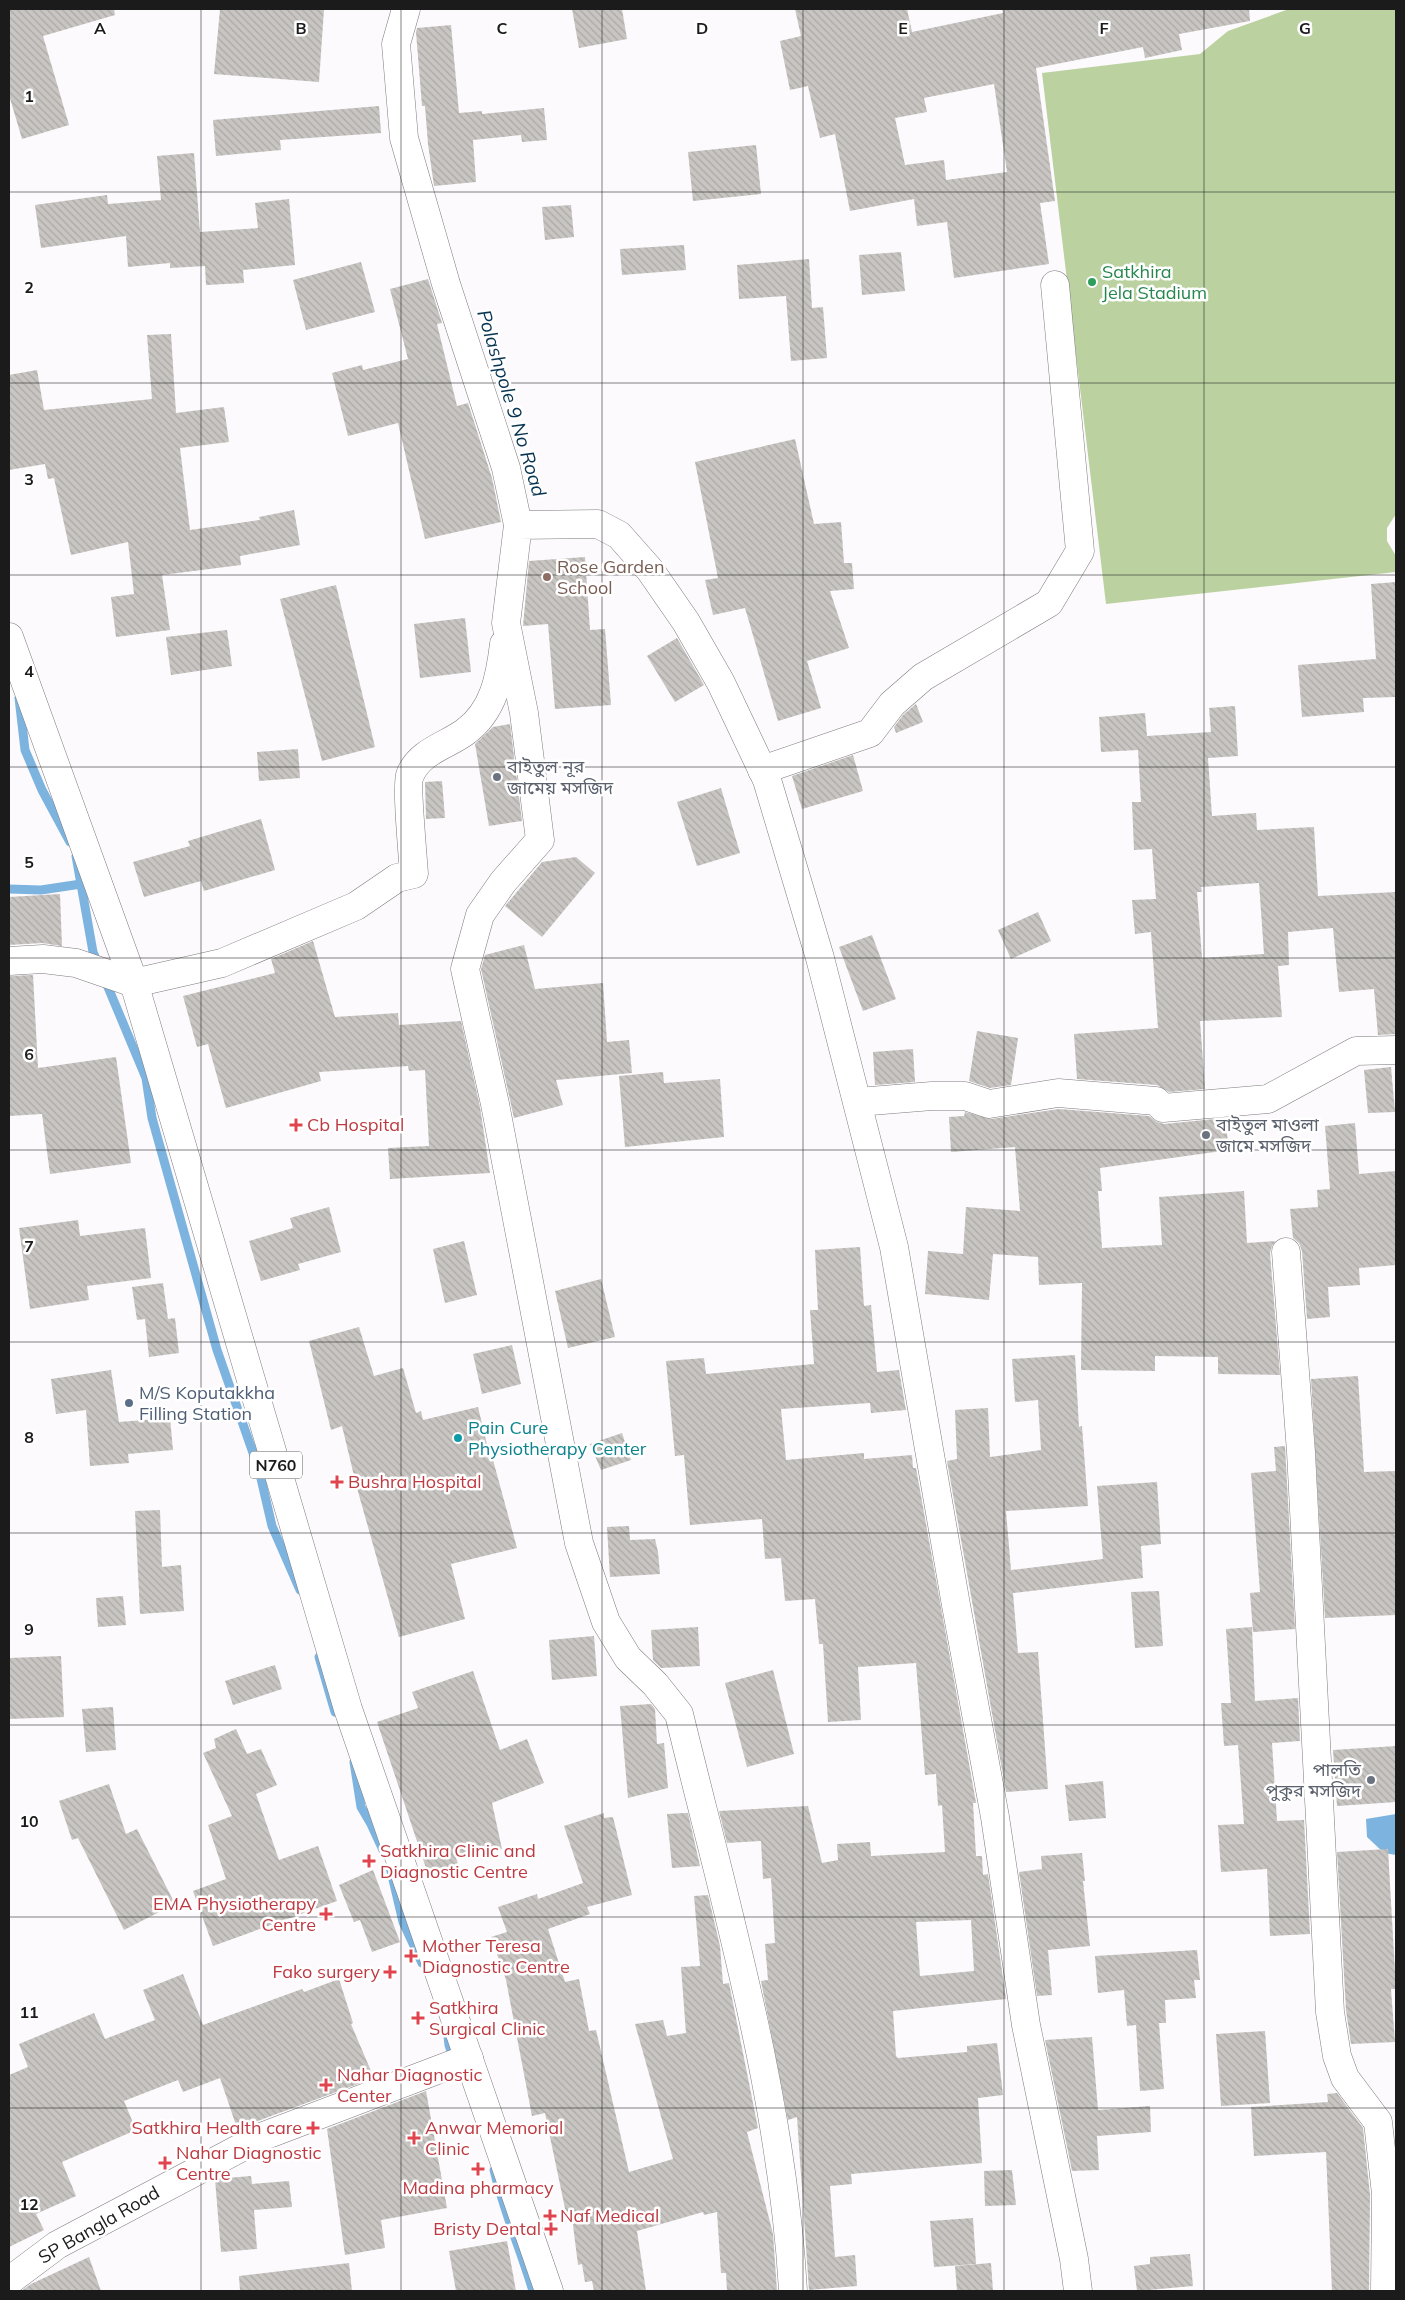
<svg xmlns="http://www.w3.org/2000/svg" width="1405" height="2300" font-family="Mulish,'Noto Sans Bengali',sans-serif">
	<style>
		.grass { fill: #bbd2a0 }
		.water { fill: #7db4df }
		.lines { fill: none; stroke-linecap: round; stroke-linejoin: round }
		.stream { stroke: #7db4df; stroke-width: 9 }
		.building { fill: url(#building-back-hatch); fill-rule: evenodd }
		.minor-casing { stroke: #7e7b7e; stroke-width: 29 }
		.secondary-casing { stroke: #7e7b7e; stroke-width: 29 }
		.trunk-casing { stroke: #7e7b7e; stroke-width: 29 }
		.minor { stroke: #fff; stroke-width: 28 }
		.secondary { stroke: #fff; stroke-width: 28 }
		.trunk { stroke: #fff; stroke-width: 28 }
		.grid { fill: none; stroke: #1c1b1c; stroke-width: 1; stroke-opacity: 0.55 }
		.leisure-dot { fill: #2e9e5b; stroke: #fff; stroke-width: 2 }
		.education-dot { fill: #8d6e63; stroke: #fff; stroke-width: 2 }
		.worship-dot { fill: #6b7280; stroke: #fff; stroke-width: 2 }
		.health-dot { fill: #e0444e; stroke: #fff; stroke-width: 2 }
		.service-dot { fill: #5c6f8a; stroke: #fff; stroke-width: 2 }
		.culture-dot { fill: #0f9aa8; stroke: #fff; stroke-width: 2 }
		.labels { text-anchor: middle; stroke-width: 5; stroke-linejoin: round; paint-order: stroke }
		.shield { fill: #fff; stroke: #605f60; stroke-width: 1 }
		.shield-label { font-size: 16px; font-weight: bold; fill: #1c1b1c }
		.leisure-label { font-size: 18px; fill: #27864d; stroke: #fff; text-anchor: start }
		.education-label { font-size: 18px; fill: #785e54; stroke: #fff; text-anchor: start }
		.worship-label { font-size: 18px; fill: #5b616d; stroke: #fff; text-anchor: start }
		.health-label { font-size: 18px; fill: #be3a42; stroke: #fff; text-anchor: start }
		.service-label { font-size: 18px; fill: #4e5e75; stroke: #fff; text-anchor: start }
		.culture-label { font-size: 18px; fill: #0d838f; stroke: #fff; text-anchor: start }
		.street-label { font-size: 18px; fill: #1c1b1c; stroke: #fff }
		.water-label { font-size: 19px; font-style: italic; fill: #093552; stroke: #fff }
		.grid-label { font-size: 16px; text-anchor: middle; font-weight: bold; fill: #1c1b1c; stroke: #fff; stroke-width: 5; stroke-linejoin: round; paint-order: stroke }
	</style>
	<defs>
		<pattern id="building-back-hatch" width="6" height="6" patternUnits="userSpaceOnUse" patternTransform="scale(1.25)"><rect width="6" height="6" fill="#c8c5c2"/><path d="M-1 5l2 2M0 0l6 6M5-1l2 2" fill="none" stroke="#aba9a6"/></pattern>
	</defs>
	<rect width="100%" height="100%" fill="#fdfafd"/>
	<polygon class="grass" points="1289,9 1396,9 1396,514 1387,528 1387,541 1396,556 1396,572 1106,604 1042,73 1200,54 1228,31"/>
	<polygon class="water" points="1396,1814 1396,1855 1384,1853 1367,1837 1366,1819"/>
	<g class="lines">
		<g class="stream">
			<polyline points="19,698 25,750 42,790 70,842"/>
			<polyline points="76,856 93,952 99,966"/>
			<polyline points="9,889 41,890 81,884"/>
			<polyline points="105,980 146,1078 152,1118 217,1350 259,1470 272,1526 300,1590"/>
			<polyline points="319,1657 335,1712"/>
			<polyline points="354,1762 361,1807 371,1824 383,1850"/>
			<polyline points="390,1867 403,1922 422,1963"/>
			<polyline points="447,2029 449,2045 454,2060"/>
			<path d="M494,2170c10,42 27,81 39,121"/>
		</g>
	</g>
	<g class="building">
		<polygon points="9,9 114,9 115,15 43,36 69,125 22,139 9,95"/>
		<polygon points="220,9 324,9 319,82 214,74"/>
		<polygon points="572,9 622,9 627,39 579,48"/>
		<path d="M795,9h112l5,23 91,-19 -1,-4h247l1,12 -71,13 3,16 -37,8 -2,-11 -107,21 19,133 -15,2 9,61 -95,14 -7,-56 -30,4 -3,-27 -64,12 -15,-77 -15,4 -12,-52 -18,4 -10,-49 21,-5zM994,84l13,88 -61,8 -2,-20 -39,5 -10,-47 32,-6 -3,-14z"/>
		<polygon points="451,25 459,113 482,111 482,114 544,108 547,140 522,142 521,135 473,140 476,182 434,186 428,144 425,106 422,106 416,32 417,28"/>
		<polygon points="379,106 381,133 280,140 281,150 216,156 213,120"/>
		<polygon points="756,145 761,194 693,201 688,152"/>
		<polygon points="194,153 200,232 258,228 255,203 289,199 295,265 243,270 244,283 206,285 205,266 170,268 170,263 128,267 126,236 41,248 35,205 107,195 108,204 161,200 157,156"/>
		<polygon points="571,205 574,237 545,240 542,207"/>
		<polygon points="684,245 686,270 622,275 620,249"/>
		<polygon points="901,252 905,291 862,295 859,255"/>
		<polygon points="809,259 812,308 823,307 827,358 791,361 786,296 739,299 737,265"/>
		<polygon points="361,262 375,312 306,330 293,280"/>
		<polygon points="428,279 442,323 437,324 457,406 468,403 492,478 501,522 425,539 398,423 348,436 332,373 362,365 363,370 408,359 390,289"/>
		<polygon points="171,334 176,413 224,407 229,442 180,448 190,530 260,520 259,517 294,510 300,545 240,556 241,565 162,575 170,630 116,637 111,597 134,594 128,542 71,555 54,478 48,479 45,464 9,470 9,375 37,370 44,410 152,399 147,335"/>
		<polygon points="795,439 814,524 841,522 844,563 852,563 854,589 830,591 849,648 807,661 821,708 778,721 745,608 713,615 705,580 718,578 695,462"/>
		<polygon points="585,557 590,630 605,629 611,705 555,709 548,624 523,626 529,561"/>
		<polygon points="1396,582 1396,697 1363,698 1364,712 1302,717 1298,665 1376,659 1371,584"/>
		<polygon points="336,585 375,747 322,761 280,599"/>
		<polygon points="465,618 471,672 420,678 414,624"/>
		<polygon points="227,630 232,666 171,675 166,637"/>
		<polygon points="677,638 704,685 675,702 647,656"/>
		<polygon points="916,704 923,722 896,733 894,727 903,715"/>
		<path d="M1235,706l3,50 -30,2 4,58 44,-3 1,17 57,-3 4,69 78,-4v142l-18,1 -4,-46 -35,3 -6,-64 -45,4 1,33 -11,1 4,51 -82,4 5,68 -36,3 -12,-7 -80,-6 -3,-45 84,-6 -7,-96 -16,2 -3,-34 24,-1 -4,-50 -18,1 -2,-48h9l-3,-52 -37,2 -2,-35 46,-4 2,23 64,-4 -2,-24zM1259,883l5,71 -62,4 -5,-66h5l-1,-5z"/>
		<polygon points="510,724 522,821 489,826 475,744 493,727"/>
		<polygon points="298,749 300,778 259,781 257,752"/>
		<polygon points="853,755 863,791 802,809 792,776"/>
		<polygon points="442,781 445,818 426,819 425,782"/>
		<polygon points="721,788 740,853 697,866 677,802"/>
		<polygon points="261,819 275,870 204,891 201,881 144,897 133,862 190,846 188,841"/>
		<polygon points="576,857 595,873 542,937 505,906 542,862"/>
		<polygon points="60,894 62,946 42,943 9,945 9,897"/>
		<polygon points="1038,912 1051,941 1011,959 998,930"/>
		<polygon points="872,935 896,999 863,1011 839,947"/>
		<polygon points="313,941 335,1017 398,1013 399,1025 461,1021 480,1107 490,1173 390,1179 388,1148 429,1146 425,1070 409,1071 408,1066 319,1072 321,1081 226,1108 208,1044 197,1047 183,996 275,973 271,959"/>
		<polygon points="524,945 535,989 603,983 607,1042 629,1040 632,1073 556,1080 563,1105 514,1118 481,969 485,955"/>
		<polygon points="33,975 38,1068 116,1057 131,1163 50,1174 42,1114 9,1116 9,976"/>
		<polygon points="977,1031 1018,1038 1011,1085 990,1088 969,1081"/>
		<polygon points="913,1049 915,1082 875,1085 873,1052"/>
		<polygon points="1391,1067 1395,1112 1368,1113 1364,1070"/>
		<polygon points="663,1072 664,1083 720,1079 724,1137 625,1147 619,1076"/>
		<polygon points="1059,1109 1149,1116 1157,1122 1164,1124 1225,1118 1229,1150 1100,1168 1102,1191 1098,1191 1102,1248 1162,1245 1159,1197 1244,1191 1247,1243 1276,1241 1272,1246 1270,1253 1280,1375 1218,1374 1218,1357 1155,1356 1155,1371 1081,1370 1082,1283 1039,1285 1038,1257 993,1254 989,1300 925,1294 928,1251 963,1254 966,1207 1020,1211 1015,1147 951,1152 949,1117 964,1116 965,1112 991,1119"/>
		<polygon points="1355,1123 1359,1174 1396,1171 1396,1265 1359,1268 1360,1285 1328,1287 1330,1317 1307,1319 1302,1251 1299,1243 1293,1238 1290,1209 1318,1207 1317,1190 1330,1189 1325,1126"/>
		<polygon points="329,1207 341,1252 298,1264 300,1270 261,1281 249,1241 293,1228 290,1218"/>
		<polygon points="78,1220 80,1236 145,1228 151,1278 87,1286 89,1300 30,1309 19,1228"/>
		<polygon points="464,1241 477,1295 445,1303 433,1249"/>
		<path d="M860,1247l4,59 7,-1 6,67 22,-2 7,40 -35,3 -1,-10 -89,6 5,51 78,-7v6l48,-4 1,13h3l59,329 1,6h-3l3,53h6l1,19 5,-1 18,125 -113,12 3,45 2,2 69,-6v-6l30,-3 6,52 -25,3 4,65 -131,11 1,10 -22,2 5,71 20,-2 2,31 -48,4 -12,-173 -9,3 -27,-139 7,-1 -3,-36 10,-1 -4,-65 -8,1 -2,-38 -34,2 -8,-32 89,-5 14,57 16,-3 -1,-16 33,-2 1,14 74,-4 -3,-47 -4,1 -2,-32 -11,1 -9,-112 -58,4 3,53 -33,2 -5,-78h-4l-4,-45 -30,2 -4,-43 -16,1 -3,-40 -72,6 -6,-70 -9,1 -9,-95 38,-3 2,16 108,-10 -4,-54h8l-3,-60zM971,1920l3,51 -54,5 -4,-54z"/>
		<polygon points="601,1279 615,1337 568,1348 555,1291"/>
		<polygon points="163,1283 168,1319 175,1318 179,1353 149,1357 145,1319 137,1320 132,1287"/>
		<polygon points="359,1327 374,1376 403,1368 416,1413 421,1411 423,1420 478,1407 491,1461 493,1460 517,1548 451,1564 465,1619 399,1637 357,1488 342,1426 331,1430 309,1341"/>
		<polygon points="512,1345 521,1384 482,1394 473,1354"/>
		<polygon points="1075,1355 1079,1427 1082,1426 1088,1506 1006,1511 1011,1570 1103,1559 1097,1486 1157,1482 1161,1544 1141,1546 1143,1578 1013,1593 1018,1653 1038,1652 1048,1789 1006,1792 947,1461 957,1459 955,1410 988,1408 990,1457 1041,1450 1038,1400 1015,1402 1012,1359"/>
		<polygon points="111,1370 119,1422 170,1418 173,1450 128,1454 129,1463 90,1466 86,1410 56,1414 51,1379"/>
		<polygon points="1358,1376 1364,1472 1396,1471 1396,1615 1325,1618 1311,1379"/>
		<polygon points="622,1433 631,1460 601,1470 590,1444"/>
		<polygon points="1285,1446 1295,1629 1253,1632 1250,1593 1260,1592 1251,1473 1276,1471 1274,1447"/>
		<polygon points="160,1510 162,1567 181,1565 184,1611 140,1614 135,1511"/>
		<polygon points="629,1526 630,1540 655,1539 658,1552 660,1574 610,1577 607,1527"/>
		<polygon points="1159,1591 1163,1646 1135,1648 1131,1592"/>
		<polygon points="123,1596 126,1625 98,1627 96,1598"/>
		<polygon points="698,1627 700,1666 661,1668 653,1660 651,1630"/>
		<polygon points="1252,1627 1255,1701 1298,1698 1300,1741 1272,1743 1277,1821 1304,1820 1310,1934 1270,1936 1267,1869 1221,1872 1218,1825 1244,1824 1238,1745 1224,1746 1221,1703 1231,1703 1226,1629"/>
		<polygon points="594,1636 597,1676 552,1680 549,1640"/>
		<polygon points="61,1656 64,1717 9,1719 9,1658"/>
		<polygon points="275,1665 282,1689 233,1705 225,1681"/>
		<polygon points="773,1670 794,1754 747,1767 725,1683"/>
		<polygon points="473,1671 500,1750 527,1739 544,1783 492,1803 502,1849 456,1858 458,1864 428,1874 377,1722 418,1708 412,1692"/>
		<polygon points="651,1704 655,1709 657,1744 664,1743 668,1788 628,1798 620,1706"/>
		<polygon points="113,1707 116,1750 86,1752 82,1709"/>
		<polygon points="236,1729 247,1754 261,1749 277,1785 256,1794 279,1860 318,1846 337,1901 213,1946 193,1891 226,1879 208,1825 232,1816 203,1753 216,1748 214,1739"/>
		<polygon points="1396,1746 1396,1802 1337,1806 1333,1750"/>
		<polygon points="1103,1781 1106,1818 1069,1821 1065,1785"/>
		<polygon points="109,1784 126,1834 137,1829 175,1904 124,1930 78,1838 72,1840 59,1801"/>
		<polygon points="604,1813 604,1818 613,1817 632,1895 587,1907 590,1914 548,1929 565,1982 579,1979 589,2031 596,2030 629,2172 673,2159 635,2024 663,2020 667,2036 686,2033 681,1967 700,1966 694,1896 708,1895 720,1946 723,1984 729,1983 758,2128 747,2132 773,2234 777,2291 727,2291 726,2273 721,2273 717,2212 704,2215 703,2212 637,2231 646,2291 594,2291 592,2281 585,2282 582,2264 578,2265 572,2217 567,2218 545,2113 532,2116 506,1980 491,1937 507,1932 498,1907 537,1894 538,1899 583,1883 564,1826"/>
		<polygon points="685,1813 688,1813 700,1866 672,1868 667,1814"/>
		<polygon points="1388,1849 1396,1989 1391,1989 1395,2042 1351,2044 1346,2010 1337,1852"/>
		<polygon points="1082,1853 1085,1881 1083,1881 1090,1946 1048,1950 1052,1995 1037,1996 1019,1872 1042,1869 1041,1856"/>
		<polygon points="373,1870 400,1942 372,1952 360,1920 354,1922 339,1885"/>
		<polygon points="1197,1950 1200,1980 1194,1980 1196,1998 1165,2000 1166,2023 1159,2023 1164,2089 1140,2091 1136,2025 1127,2026 1124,1990 1098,1993 1095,1956"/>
		<polygon points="183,1974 203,2025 302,1989 304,1992 339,1979 353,2023 351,2024 374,2078 255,2122 238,2131 220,2078 183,2092 178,2080 124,2101 136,2130 62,2162 76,2196 36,2214 44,2230 9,2247 9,2075 28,2067 19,2044 94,2013 105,2039 155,2020 143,1990"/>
		<polygon points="1265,2031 1270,2103 1221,2106 1216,2034"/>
		<polygon points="1092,2037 1098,2110 1150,2106 1151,2132 1097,2136 1099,2170 1072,2171 1045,2040"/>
		<polygon points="426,2091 447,2208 381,2220 385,2248 345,2255 327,2129"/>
		<polygon points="1337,2093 1363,2128 1370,2195 1369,2291 1332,2291 1326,2152 1254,2156 1251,2107 1328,2102 1327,2094"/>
		<polygon points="1012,2170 1016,2205 985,2206 984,2171"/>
		<polygon points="251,2176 252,2184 289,2181 292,2207 254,2210 257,2249 221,2252 215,2179"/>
		<polygon points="973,2218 976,2264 934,2267 930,2221"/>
		<polygon points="507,2241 516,2291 456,2291 449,2251"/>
		<polygon points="1190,2254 1193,2286 1137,2291 1134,2266 1150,2264 1150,2257"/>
		<polygon points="89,2257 101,2291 21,2291 31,2284"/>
		<polygon points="349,2263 352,2291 240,2291 239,2276"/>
		<polygon points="991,2263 993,2291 957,2291 955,2266"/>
	</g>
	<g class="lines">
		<defs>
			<g id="minor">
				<polyline points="406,9 396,44 404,138 446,284 506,468 518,525"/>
				<polyline points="762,770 870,733 892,704 923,677 1049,603 1080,551 1055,285"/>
				<path d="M134,983l88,-20 134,-57 41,-28 17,-4c-1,-15 -8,-91 -4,-99 10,-24 36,-29 55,-43 29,-21 35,-55 39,-88"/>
				<polyline points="858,1102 932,1096 965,1096 989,1104 1058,1093 1156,1101 1163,1108 1268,1099 1356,1051 1396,1050"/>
				<polyline points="1286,1252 1301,1452 1330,2012 1337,2056 1345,2078 1378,2122 1386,2194 1385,2291"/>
				<path d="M793,2291c-11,-196 -68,-387 -114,-577l-24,-30 -27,-26 -22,-36 -27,-79 -84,-439 -30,-135 15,-54 23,-33 37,-42 -16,-127 -18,-90 12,-98 80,-1 21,11 31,35 36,52 35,61 46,97 53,178 74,289 62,358 39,212 31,208 48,234 4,32"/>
			</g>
			<g id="secondary">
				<polyline points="9,961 43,959 76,963 134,983"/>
				<polyline points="9,2281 57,2245 261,2137 469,2058"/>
			</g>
			<polyline id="trunk" points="9,637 134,983 348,1709 549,2291"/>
		</defs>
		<use href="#minor" class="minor-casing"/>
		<use href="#secondary" class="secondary-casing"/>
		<use href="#trunk" class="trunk-casing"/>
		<use href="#minor" class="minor"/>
		<use href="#secondary" class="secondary"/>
		<use href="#trunk" class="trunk"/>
	</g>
	<path class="grid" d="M201,9v2282M401,9v2282M602,9v2282M803,9v2282M1004,9v2282M1204,9v2282M9,192h1387M9,383h1387M9,575h1387M9,767h1387M9,958h1387M9,1150h1387M9,1342h1387M9,1533h1387M9,1725h1387M9,1917h1387M9,2108h1387"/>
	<circle class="leisure-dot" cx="1092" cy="282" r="5"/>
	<circle class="education-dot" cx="547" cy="577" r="5"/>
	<g class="worship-dot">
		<circle cx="497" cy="777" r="5"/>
		<circle cx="1206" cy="1135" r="5"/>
		<circle cx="1371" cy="1780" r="5"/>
	</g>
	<g class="health-dot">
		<path d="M293.5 1117.5h5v5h5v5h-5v5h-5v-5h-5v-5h5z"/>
		<path d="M334.5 1474.5h5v5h5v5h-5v5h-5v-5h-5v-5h5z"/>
		<path d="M366.5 1853.5h5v5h5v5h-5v5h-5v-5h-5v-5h5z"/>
		<path d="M323.5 1906.5h5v5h5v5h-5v5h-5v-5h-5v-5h5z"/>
		<path d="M408.5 1948.5h5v5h5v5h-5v5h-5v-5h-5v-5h5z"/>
		<path d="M387.5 1964.5h5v5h5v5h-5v5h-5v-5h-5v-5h5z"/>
		<path d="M415.5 2010.5h5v5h5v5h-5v5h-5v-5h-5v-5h5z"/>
		<path d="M323.5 2077.5h5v5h5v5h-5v5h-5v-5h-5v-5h5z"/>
		<path d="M310.5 2120.5h5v5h5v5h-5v5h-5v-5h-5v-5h5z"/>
		<path d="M411.5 2130.5h5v5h5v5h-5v5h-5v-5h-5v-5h5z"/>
		<path d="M162.5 2155.5h5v5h5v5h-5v5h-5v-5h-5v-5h5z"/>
		<path d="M475.5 2161.5h5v5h5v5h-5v5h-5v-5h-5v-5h5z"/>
		<path d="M547.5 2208.5h5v5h5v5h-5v5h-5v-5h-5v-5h5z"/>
		<path d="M548.5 2221.5h5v5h5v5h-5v5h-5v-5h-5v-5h5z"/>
	</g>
	<circle class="service-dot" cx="129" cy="1403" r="5"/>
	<circle class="culture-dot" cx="458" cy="1438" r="5"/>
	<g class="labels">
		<rect class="shield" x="250" y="1451.5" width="52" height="27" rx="4"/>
		<g class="shield-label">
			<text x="276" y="1471">N760</text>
		</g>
		<g class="leisure-label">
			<text x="1102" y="278">Satkhira<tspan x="1102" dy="21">Jela Stadium</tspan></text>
		</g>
		<g class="education-label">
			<text x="557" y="573">Rose Garden<tspan x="557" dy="21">School</tspan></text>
		</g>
		<g class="worship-label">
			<text x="507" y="773">বাইতুল নূর<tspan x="507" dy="21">জামেয় মসজিদ</tspan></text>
			<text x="1216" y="1131">বাইতুল মাওলা<tspan x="1216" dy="21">জামে মসজিদ</tspan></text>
			<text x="1361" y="1776" text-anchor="end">পালতি<tspan x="1361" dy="21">পুকুর মসজিদ</tspan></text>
		</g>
		<g class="health-label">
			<text x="307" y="1131">Cb Hospital</text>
			<text x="348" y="1488">Bushra Hospital</text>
			<text x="380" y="1857">Satkhira Clinic and<tspan x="380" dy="21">Diagnostic Centre</tspan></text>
			<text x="316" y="1910" text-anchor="end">EMA Physiotherapy<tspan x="316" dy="21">Centre</tspan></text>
			<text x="422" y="1952">Mother Teresa<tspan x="422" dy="21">Diagnostic Centre</tspan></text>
			<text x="380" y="1978" text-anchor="end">Fako surgery</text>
			<text x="429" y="2014">Satkhira<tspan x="429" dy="21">Surgical Clinic</tspan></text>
			<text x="337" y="2081">Nahar Diagnostic<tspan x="337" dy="21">Center</tspan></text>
			<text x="302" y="2134" text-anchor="end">Satkhira Health care</text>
			<text x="425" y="2134">Anwar Memorial<tspan x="425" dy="21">Clinic</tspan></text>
			<text x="176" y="2159">Nahar Diagnostic<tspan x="176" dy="21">Centre</tspan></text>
			<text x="478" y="2194" text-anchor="middle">Madina pharmacy</text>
			<text x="560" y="2222">Naf Medical</text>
			<text x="541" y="2235" text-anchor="end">Bristy Dental</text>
		</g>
		<g class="service-label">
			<text x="139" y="1399">M/S Koputakkha<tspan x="139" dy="21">Filling Station</tspan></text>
		</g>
		<g class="culture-label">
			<text x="468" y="1434">Pain Cure<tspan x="468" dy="21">Physiotherapy Center</tspan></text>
		</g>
		<g class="street-label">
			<text transform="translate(99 2225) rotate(-30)" y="6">SP Bangla Road</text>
		</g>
		<g class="water-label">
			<text transform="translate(512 403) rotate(73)" y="7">Polashpole 9 No Road</text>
		</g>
	</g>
	<g class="grid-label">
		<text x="100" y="34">A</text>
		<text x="301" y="34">B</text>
		<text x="502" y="34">C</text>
		<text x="702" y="34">D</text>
		<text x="903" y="34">E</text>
		<text x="1104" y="34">F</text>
		<text x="1305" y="34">G</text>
		<text x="29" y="102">1</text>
		<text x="29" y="293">2</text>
		<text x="29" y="485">3</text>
		<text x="29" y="677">4</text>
		<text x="29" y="868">5</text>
		<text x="29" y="1060">6</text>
		<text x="29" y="1252">7</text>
		<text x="29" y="1443">8</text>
		<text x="29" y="1635">9</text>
		<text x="29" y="1827">10</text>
		<text x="29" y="2018">11</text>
		<text x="29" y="2210">12</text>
	</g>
	<rect width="1405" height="2300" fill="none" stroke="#1c1b1c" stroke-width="20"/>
</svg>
